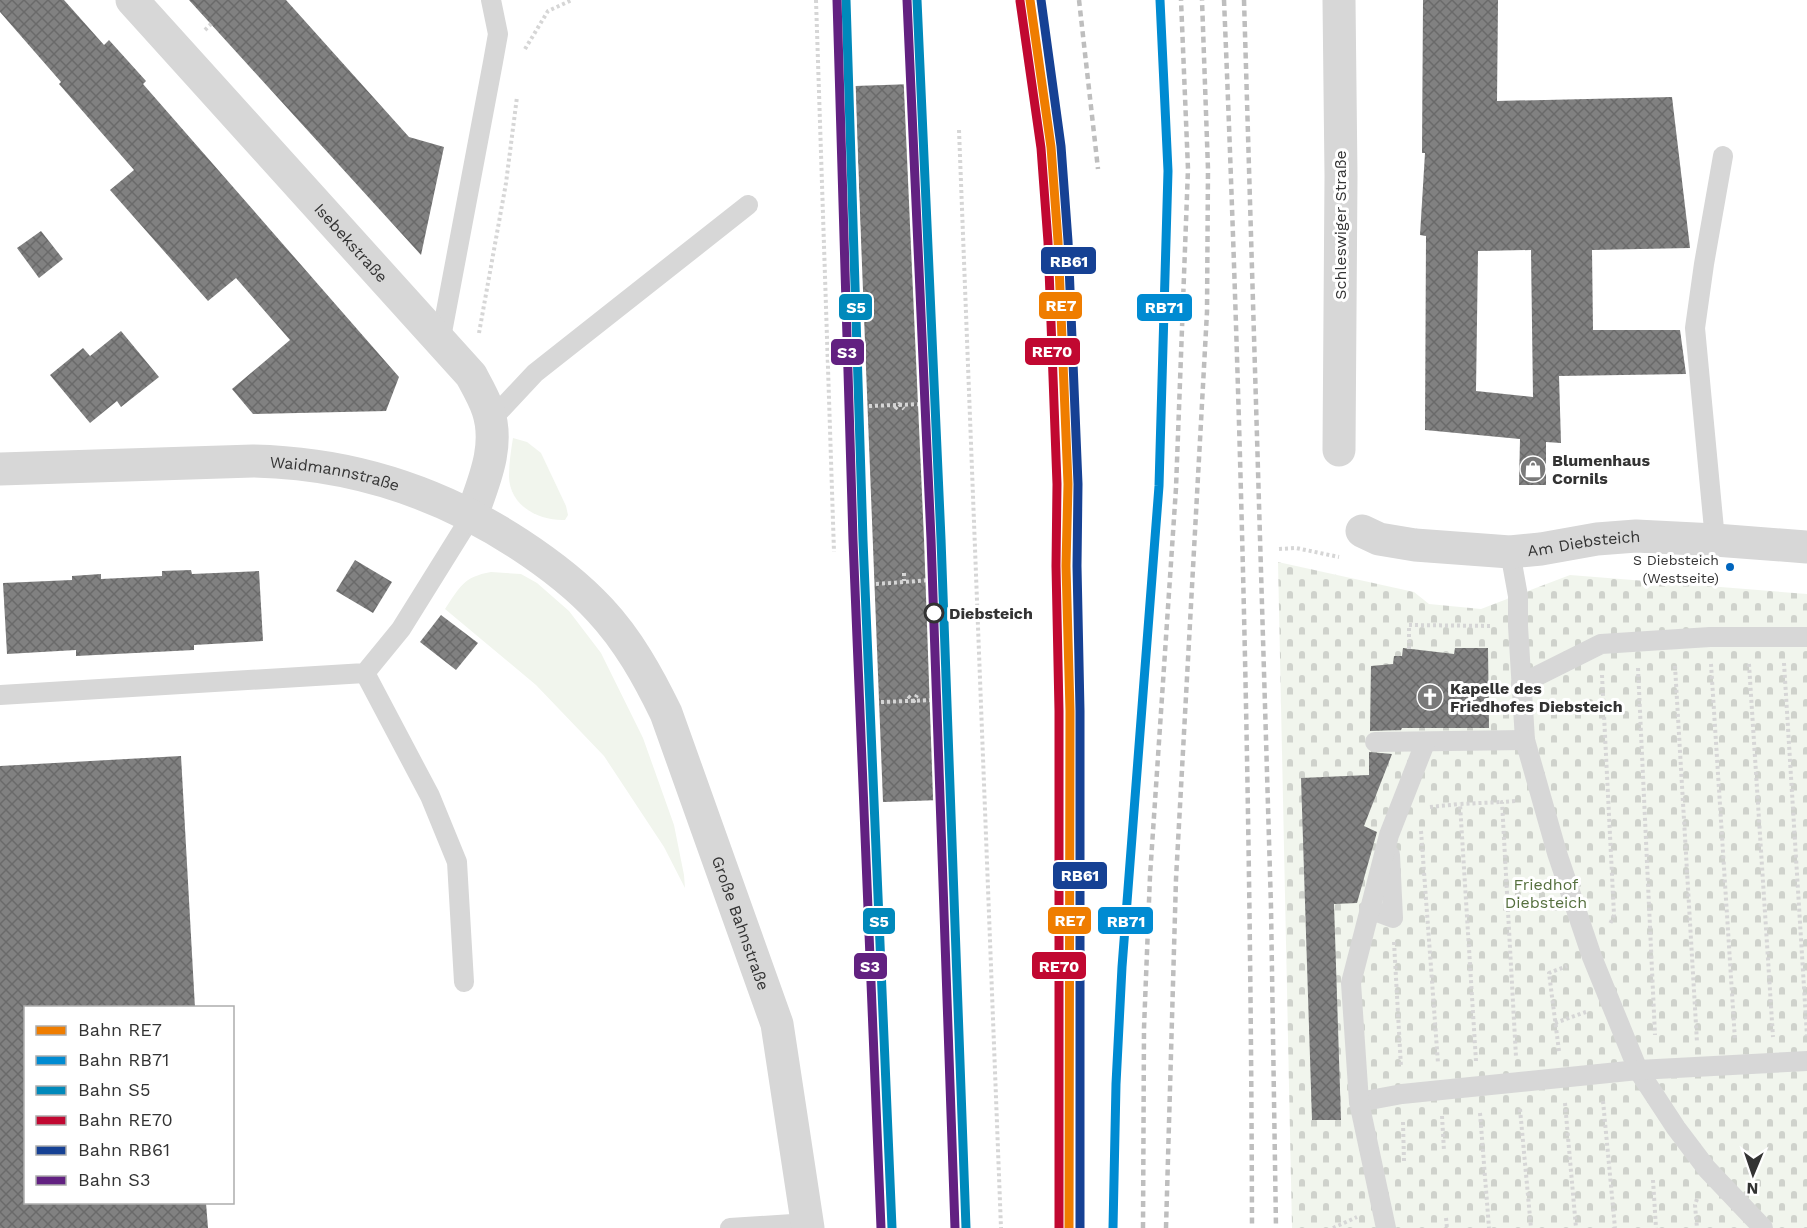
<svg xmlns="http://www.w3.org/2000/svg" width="1807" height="1228" font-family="'Work Sans',sans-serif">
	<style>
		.green { fill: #f1f5ed }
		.cemetery { fill: url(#cemetery-stones) }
		.building { fill: url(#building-cross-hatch); fill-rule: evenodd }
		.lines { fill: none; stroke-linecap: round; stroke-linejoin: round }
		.path { stroke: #d6d6d6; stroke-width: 4; stroke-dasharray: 3 3; stroke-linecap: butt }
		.service { stroke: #d7d7d7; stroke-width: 20 }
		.minor { stroke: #d7d7d7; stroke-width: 33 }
		.tram { stroke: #bebebe; stroke-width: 1.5 }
		.rail { stroke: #bebebe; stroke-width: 4.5; stroke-dasharray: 6 4.5; stroke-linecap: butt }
		.rail-1-casing { stroke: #fff; stroke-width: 14 }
		.rail-2-casing { stroke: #fff; stroke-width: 14 }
		.rail-3-casing { stroke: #fff; stroke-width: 14 }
		.rail-4-casing { stroke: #fff; stroke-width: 14 }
		.rail-5-casing { stroke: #fff; stroke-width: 14 }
		.rail-6-casing { stroke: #fff; stroke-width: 14 }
		.rail-1 { stroke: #ef7d00; stroke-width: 9 }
		.rail-2 { stroke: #008bd2; stroke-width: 9 }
		.rail-3 { stroke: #0089bb; stroke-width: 9 }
		.rail-4 { stroke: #c10831; stroke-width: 9 }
		.rail-5 { stroke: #164194; stroke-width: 9 }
		.rail-6 { stroke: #622181; stroke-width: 9 }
		.bus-dot { fill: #0065bd; stroke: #fff; stroke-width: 2 }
		.stop-dot { fill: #fff; stroke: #333; stroke-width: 3 }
		.labels { text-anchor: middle; stroke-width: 6; stroke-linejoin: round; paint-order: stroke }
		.bus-label { font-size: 14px; fill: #333; stroke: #fff; text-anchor: end }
		.street-label { font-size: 16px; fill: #333; stroke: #fff }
		.poi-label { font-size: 16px; font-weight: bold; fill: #333; stroke: #fff; text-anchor: start }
		.stop-label { font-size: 16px; font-weight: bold; fill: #333; stroke: #fff; text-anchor: start }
		.park-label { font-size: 16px; fill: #56703f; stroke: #fff }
		.line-badge { stroke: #fff; stroke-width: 2 }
		.badge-label { font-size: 16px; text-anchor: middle; font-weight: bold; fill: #fff }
	</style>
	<defs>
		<pattern id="cemetery-stones" width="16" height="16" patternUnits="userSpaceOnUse" patternTransform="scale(1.5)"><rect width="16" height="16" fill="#f1f5ed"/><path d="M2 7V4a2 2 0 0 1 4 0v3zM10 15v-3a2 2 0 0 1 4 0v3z" fill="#cfd2cc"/></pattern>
		<pattern id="building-cross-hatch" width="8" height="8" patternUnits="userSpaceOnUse" patternTransform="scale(1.5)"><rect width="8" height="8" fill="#818181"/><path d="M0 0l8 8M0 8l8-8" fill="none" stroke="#6a6a6a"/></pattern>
	</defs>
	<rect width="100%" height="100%" fill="#fff"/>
	<g class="green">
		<path d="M513,438l14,4 14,11 25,53 2,9 -3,5c-27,1 -56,-15 -56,-44 0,-13 2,-26 4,-38z"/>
		<path d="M491,572l30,2 16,9 32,28 32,42 42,85 31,87 10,50 1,13 -21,-41 -60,-91 -68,-71 -91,-76c15,-22 18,-32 46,-37z"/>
	</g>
	<polygon class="cemetery" points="1278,562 1414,592 1429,604 1481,609 1570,575 1807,594 1807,1228 1292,1228"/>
	<g class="building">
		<polygon points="0,0 64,0 104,45 109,40 146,81 143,84 399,377 386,411 253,414 232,389 290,340 236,278 208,301 110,190 134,170 59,84 61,82 0,12"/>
		<polygon points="189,0 286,0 409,137 444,147 421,255"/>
		<path d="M1423,0h75l-1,101 175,-4 18,151 -98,2 1,80h87l6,44 -127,2 2,67 -15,-1v43h-27l1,-46 -95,-9 1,-194 -6,-1 5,-82h-3zM1531,250l2,147 -57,-6 2,-140z"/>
		<polygon points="913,84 941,800 883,802 855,86"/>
		<polygon points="41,231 63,259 39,278 17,248"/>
		<polygon points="121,331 159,377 121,407 117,401 90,423 50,375 83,348 90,356"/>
		<polygon points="355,560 392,582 373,613 336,591"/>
		<polygon points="191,570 192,574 259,571 263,641 194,645 194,650 76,656 76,650 7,654 3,583 72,580 72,576 101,574 101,579 162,576 162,571"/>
		<polygon points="441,615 478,643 456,670 420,642"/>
		<polygon points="1403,648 1454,654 1455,648 1488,648 1489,728 1402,728 1401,730 1370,731 1371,666 1393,664 1394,656 1402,656"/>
		<polygon points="1369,752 1392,754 1364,826 1377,832 1357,903 1334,904 1341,1120 1312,1120 1301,778 1369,775"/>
		<polygon points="181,756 195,1008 26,1008 26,1203 206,1203 208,1228 0,1228 0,766"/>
	</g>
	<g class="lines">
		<g class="path">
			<polyline points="816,0 834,552"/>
			<polyline points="205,30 211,24"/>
			<polyline points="525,49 548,11 572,0"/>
			<polyline points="959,130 1001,1228"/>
			<polyline points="479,333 506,183 517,97"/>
			<polyline points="869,406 924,404"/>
			<polyline points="895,409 899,404 904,409"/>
			<polyline points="1279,549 1296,548 1339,557"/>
			<polyline points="904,573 904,581"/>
			<polyline points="876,584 931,580"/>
			<polyline points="1409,649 1409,625 1493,626"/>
			<polyline points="1784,663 1807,1036"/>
			<polyline points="1711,664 1735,1040"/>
			<polyline points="1749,664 1773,1037"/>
			<polyline points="1675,666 1697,1042"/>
			<polyline points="1638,668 1655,1035"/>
			<polyline points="1602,675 1614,915 1610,924"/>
			<polyline points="908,696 914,701 917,695"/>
			<polyline points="881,702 935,700"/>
			<polyline points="1515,801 1502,802 1516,1057"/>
			<polyline points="1430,807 1460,804"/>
			<polyline points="1421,831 1438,1063"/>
			<polyline points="1394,942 1401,1067"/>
			<polyline points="1555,1023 1586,1012"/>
			<polyline points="1559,1051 1549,973 1567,966"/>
			<polyline points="1476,1061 1460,804 1502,802"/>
			<polyline points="1603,1101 1615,1228"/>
			<polyline points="1565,1103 1576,1228"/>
			<polyline points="1520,1109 1531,1228"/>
			<polyline points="1480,1113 1489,1228"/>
			<polyline points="1442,1116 1444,1151"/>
			<polyline points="1403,1122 1404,1161"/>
			<polyline points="1653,1180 1656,1228"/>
			<polyline points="1697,1199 1695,1205 1697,1228"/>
			<polyline points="1446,1218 1447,1228"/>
			<polyline points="1333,1228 1357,1217"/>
		</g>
		<g class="service">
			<polyline points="440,343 493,62 498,34 491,0"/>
			<polyline points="490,421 535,373 748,205"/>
			<polyline points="1715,540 1695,328 1704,264 1723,156"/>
			<polyline points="1510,552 1518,596 1518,626 1525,740 1557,853 1592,957 1638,1070 1676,1128 1707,1169 1763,1228"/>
			<polyline points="365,673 430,796 457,862 464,982"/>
			<polyline points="1521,684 1601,644 1710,637 1807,637"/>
			<polyline points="0,695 365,673 401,629 472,515"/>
			<polyline points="1375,742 1525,740"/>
			<polyline points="1369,909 1393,918 1390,855"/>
			<polyline points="1359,1102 1402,1094 1638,1070 1807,1061"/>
			<polyline points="730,1228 808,1223"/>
			<polyline points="1386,1228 1359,1102 1351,983 1389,835 1425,743"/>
		</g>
		<g class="minor">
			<path id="s1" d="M132,0l339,375c6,11 13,23 17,35 12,36 -4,71 -16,105"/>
			<polyline points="1339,0 1341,176 1339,450"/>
			<path id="s2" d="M0,469l253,-8c97,2 185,30 266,83 29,19 57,40 81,66 28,30 48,66 66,103l111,311 31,204"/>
			<path id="s3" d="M1362,531l17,8 36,6 95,7 31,-3 56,-10 39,-3 79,4 92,7"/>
		</g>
		<polyline class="tram" points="963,1228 965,1204"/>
		<g class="rail">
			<polyline points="1079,0 1098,169"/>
			<path d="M1224,0c17,409 27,818 28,1228"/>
			<polyline points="1244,0 1271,907 1276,1228"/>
			<polyline points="1143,1228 1144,1028 1150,876 1176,488 1188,169 1181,0"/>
			<polyline points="1166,1228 1176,879 1207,312 1208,169 1202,0"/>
		</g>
		<defs>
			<polyline id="rail-1" points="1030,0 1051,147 1058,241 1068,484 1066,566 1070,711 1069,1228"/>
			<polyline id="rail-2" points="1113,1228 1116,1084 1122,967 1159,486 1168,171 1160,0"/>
			<g id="rail-3">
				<polyline points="846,0 863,540 892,1228"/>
				<polyline points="917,0 941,539 966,1228"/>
			</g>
			<polyline id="rail-4" points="1020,1 1041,148 1048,242 1057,484 1056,566 1059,711 1059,1228"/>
			<polyline id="rail-5" points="1041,0 1061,146 1068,241 1078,484 1077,566 1080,711 1080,1228"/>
			<g id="rail-6">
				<polyline points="837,0 853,540 881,1228"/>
				<polyline points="907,0 931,539 955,1228"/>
			</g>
		</defs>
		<use href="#rail-1" class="rail-1-casing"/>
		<use href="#rail-2" class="rail-2-casing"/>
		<use href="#rail-3" class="rail-3-casing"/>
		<use href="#rail-4" class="rail-4-casing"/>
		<use href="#rail-5" class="rail-5-casing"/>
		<use href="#rail-6" class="rail-6-casing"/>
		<use href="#rail-1" class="rail-1"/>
		<use href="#rail-2" class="rail-2"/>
		<use href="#rail-3" class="rail-3"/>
		<use href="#rail-4" class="rail-4"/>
		<use href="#rail-5" class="rail-5"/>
		<use href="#rail-6" class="rail-6"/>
	</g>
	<defs>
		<symbol id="shop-disc" viewBox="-11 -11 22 22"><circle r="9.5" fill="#7a7a7a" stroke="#fff"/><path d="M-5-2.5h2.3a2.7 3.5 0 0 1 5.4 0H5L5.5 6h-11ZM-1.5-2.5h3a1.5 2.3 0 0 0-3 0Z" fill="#fff"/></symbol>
		<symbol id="church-disc" viewBox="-11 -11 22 22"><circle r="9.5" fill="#7a7a7a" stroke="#fff"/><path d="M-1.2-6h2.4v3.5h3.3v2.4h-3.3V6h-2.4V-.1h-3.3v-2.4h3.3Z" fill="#fff"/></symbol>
	</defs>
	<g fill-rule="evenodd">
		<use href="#shop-disc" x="1518" y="454" width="30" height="30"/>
		<use href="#church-disc" x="1415" y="682" width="30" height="30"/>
	</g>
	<circle class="bus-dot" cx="1730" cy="567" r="5"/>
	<circle class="stop-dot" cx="934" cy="613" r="9"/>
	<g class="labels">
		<g class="bus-label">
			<text x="1719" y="565">S Diebsteich<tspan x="1719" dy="18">(Westseite)</tspan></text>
		</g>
		<g class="street-label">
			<text transform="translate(1340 225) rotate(-90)" y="6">Schleswiger Straße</text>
			<text dy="6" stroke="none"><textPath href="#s1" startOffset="327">Isebekstraße</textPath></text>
			<text dy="6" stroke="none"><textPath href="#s2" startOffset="336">Waidmannstraße</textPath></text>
			<text dy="6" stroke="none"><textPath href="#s3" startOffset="225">Am Diebsteich</textPath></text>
			<text dy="6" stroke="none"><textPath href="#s2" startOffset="986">Große Bahnstraße</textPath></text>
		</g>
		<g class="poi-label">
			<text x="1552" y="466">Blumenhaus<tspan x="1552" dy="18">Cornils</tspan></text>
			<text x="1450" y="694">Kapelle des<tspan x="1450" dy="18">Friedhofes Diebsteich</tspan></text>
		</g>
		<g class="stop-label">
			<text x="949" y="619">Diebsteich</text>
		</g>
		<g class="park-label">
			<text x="1546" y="890">Friedhof<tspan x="1546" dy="18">Diebsteich</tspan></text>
		</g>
	</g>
	<g class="line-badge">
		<rect x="1040" y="246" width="57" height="29" rx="6" fill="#164194"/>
		<rect x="1038" y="291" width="45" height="29" rx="6" fill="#ef7d00"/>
		<rect x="838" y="293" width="35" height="28" rx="6" fill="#0089bb"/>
		<rect x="1136" y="293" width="57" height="29" rx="6" fill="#008bd2"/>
		<rect x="1024" y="337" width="57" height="29" rx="6" fill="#c10831"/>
		<rect x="830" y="338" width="35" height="28" rx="6" fill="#622181"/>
		<rect x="1052" y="861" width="56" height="29" rx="6" fill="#164194"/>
		<rect x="1047" y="906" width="45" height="29" rx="6" fill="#ef7d00"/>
		<rect x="1097" y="906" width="57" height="29" rx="6" fill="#008bd2"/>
		<rect x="862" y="907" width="34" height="28" rx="6" fill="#0089bb"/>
		<rect x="1031" y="951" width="56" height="29" rx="6" fill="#c10831"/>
		<rect x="853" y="952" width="35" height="28" rx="6" fill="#622181"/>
	</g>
	<g class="badge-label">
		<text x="1069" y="267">RB61</text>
		<text x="1061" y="311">RE7</text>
		<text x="856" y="313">S5</text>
		<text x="1164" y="313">RB71</text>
		<text x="1052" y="357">RE70</text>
		<text x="847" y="358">S3</text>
		<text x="1080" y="881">RB61</text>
		<text x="1070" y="926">RE7</text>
		<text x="1126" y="927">RB71</text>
		<text x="879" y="927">S5</text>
		<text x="1059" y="972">RE70</text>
		<text x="870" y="972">S3</text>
	</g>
	<rect x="24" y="1006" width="210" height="198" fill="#ffffff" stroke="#adadad" stroke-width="1.5"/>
	<rect x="36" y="1026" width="30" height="9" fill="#ef7d00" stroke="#adadad" stroke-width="1.5"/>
	<text x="78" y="1036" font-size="18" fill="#333333">Bahn RE7</text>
	<rect x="36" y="1056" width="30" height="9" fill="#008bd2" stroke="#adadad" stroke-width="1.5"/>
	<text x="78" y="1066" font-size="18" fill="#333333">Bahn RB71</text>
	<rect x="36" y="1086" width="30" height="9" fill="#0089bb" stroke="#adadad" stroke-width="1.5"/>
	<text x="78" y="1096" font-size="18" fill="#333333">Bahn S5</text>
	<rect x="36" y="1116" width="30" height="9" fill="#c10831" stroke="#adadad" stroke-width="1.5"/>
	<text x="78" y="1126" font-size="18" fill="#333333">Bahn RE70</text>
	<rect x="36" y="1146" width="30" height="9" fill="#164194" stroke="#adadad" stroke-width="1.5"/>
	<text x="78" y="1156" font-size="18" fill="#333333">Bahn RB61</text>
	<rect x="36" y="1176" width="30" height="9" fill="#622181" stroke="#adadad" stroke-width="1.5"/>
	<text x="78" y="1186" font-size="18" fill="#333333">Bahn S3</text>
	<g transform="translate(1753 1174) rotate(182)" stroke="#ffffff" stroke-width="4.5" paint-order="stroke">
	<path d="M0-4.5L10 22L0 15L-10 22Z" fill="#333333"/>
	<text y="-9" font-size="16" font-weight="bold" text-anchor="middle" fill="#333333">N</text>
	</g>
</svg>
